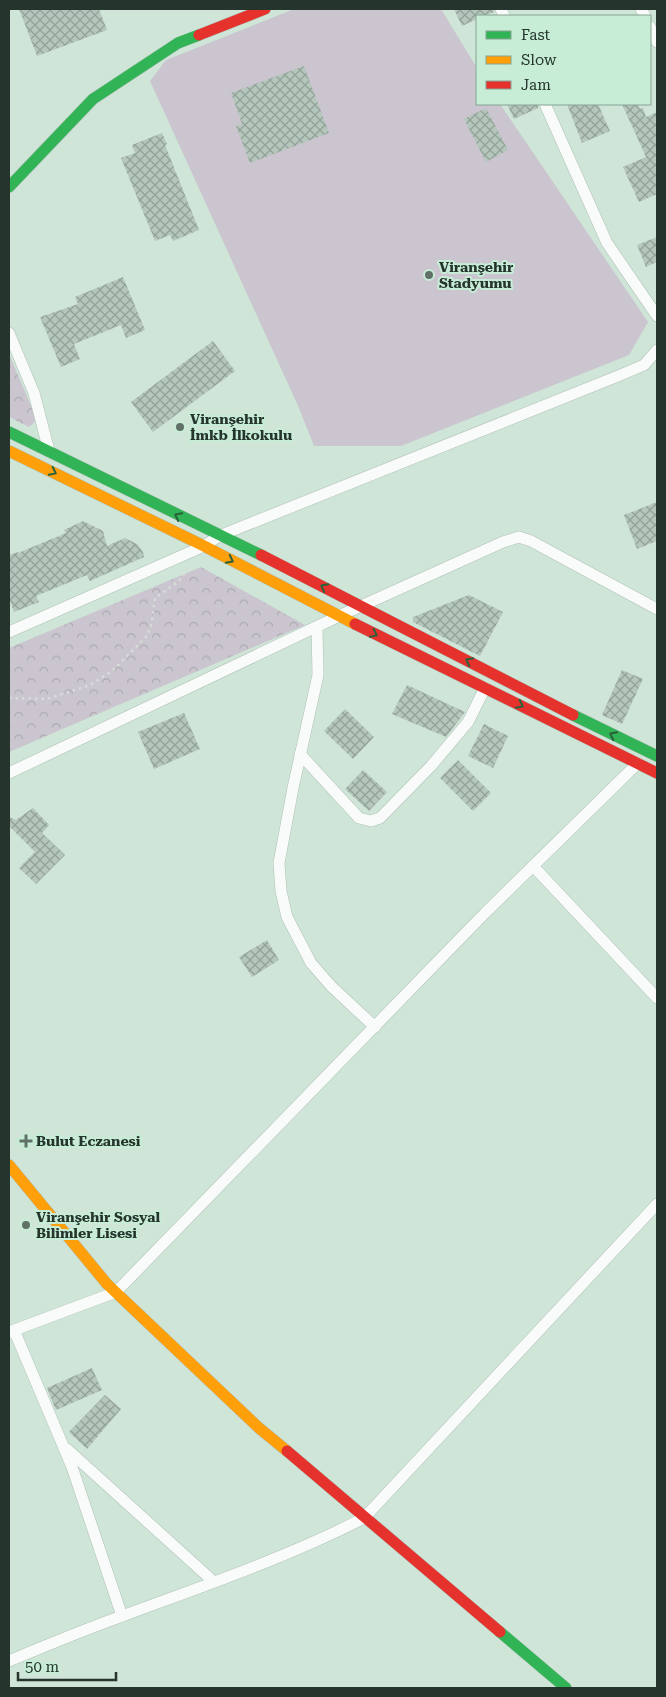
<svg xmlns="http://www.w3.org/2000/svg" width="666" height="1697" font-family="'Roboto Serif',serif">
	<style>
		.grass { fill: #cac5ce }
		.park { fill: url(#park-crowns) }
		.building { fill: url(#building-cross-hatch) }
		.lines { fill: none; stroke-linecap: round; stroke-linejoin: round }
		.street-casing { stroke: #b0c1b7; stroke-width: 12 }
		.fast-casing { stroke: #b0c1b7; stroke-width: 12 }
		.slow-casing { stroke: #b0c1b7; stroke-width: 12 }
		.jam-casing { stroke: #b0c1b7; stroke-width: 12 }
		.path { stroke: #d7deda; stroke-width: 2.5; stroke-dasharray: 2.5 4; stroke-linecap: butt }
		.street { stroke: #f8fbf9; stroke-width: 11 }
		.fast { stroke: #30b455; stroke-width: 11 }
		.slow { stroke: #ff9f0a; stroke-width: 11 }
		.jam { stroke: #e5322d; stroke-width: 11 }
		.oneway { stroke: #29613a }
		.poi-dot { fill: #607268; stroke: #c7edd7; stroke-width: 2 }
		.labels { text-anchor: middle; stroke-width: 4; stroke-linejoin: round; paint-order: stroke }
		.poi-label { font-size: 14px; font-weight: bold; fill: #25342c; stroke: #c7edd7; text-anchor: start }
	</style>
	<defs>
		<pattern id="park-crowns" width="20" height="18" patternUnits="userSpaceOnUse" patternTransform="scale(1.25)"><rect width="20" height="18" fill="#cac5ce"/><path d="M2 6a3 3 0 1 1 6 0M12 15a3 3 0 1 1 6 0" fill="none" stroke="#adaab1"/></pattern>
		<pattern id="building-cross-hatch" width="8" height="8" patternUnits="userSpaceOnUse" patternTransform="scale(1.25)"><rect width="8" height="8" fill="#b5c6bc"/><path d="M0 0l8 8M0 8l8-8" fill="none" stroke="#93a299"/></pattern>
	</defs>
	<rect width="100%" height="100%" fill="#cfe5d8"/>
	<polygon class="grass" points="294,9 441,9 477,68 477,104 500,104 648,322 629,355 401,446 314,446 299,408 150,81 166,60"/>
	<g class="park">
		<polygon points="9,354 37,420 29,427 9,417"/>
		<polygon points="201,567 305,625 9,752 9,648"/>
	</g>
	<g class="building">
		<polygon points="19,9 99,9 107,30 37,56"/>
		<polygon points="454,9 494,9 494,12 484,16 477,16 477,19 462,26"/>
		<polygon points="304,66 329,133 250,163 236,126 242,124 231,93"/>
		<polygon points="507,104 538,104 538,108 514,119"/>
		<polygon points="567,104 598,104 610,131 582,143"/>
		<polygon points="622,104 638,104 640,109 643,108 646,117 657,112 657,194 639,202 623,167 646,157"/>
		<polygon points="486,108 508,150 486,162 464,119"/>
		<polygon points="162,133 167,144 165,145 199,230 173,241 170,235 155,241 121,158 135,153 132,145"/>
		<polygon points="657,237 657,262 646,267 637,245"/>
		<polygon points="123,277 145,330 126,338 121,325 74,344 80,359 61,367 40,317 78,304 75,297"/>
		<polygon points="213,341 235,371 153,432 131,402"/>
		<polygon points="657,502 657,541 637,549 624,515"/>
		<polygon points="83,521 103,531 107,546 125,538 137,544 143,552 144,557 90,581 87,575 36,596 39,602 14,612 9,598 9,555 18,552 18,553 66,533 64,530"/>
		<polygon points="469,595 503,612 480,656 413,622 413,617"/>
		<polygon points="622,670 643,679 622,724 602,715"/>
		<polygon points="407,685 465,712 446,737 392,714"/>
		<polygon points="345,709 374,737 353,759 324,731"/>
		<polygon points="184,713 200,749 154,769 138,732"/>
		<polygon points="484,724 508,736 493,768 468,756"/>
		<polygon points="458,760 491,793 473,811 440,778"/>
		<polygon points="363,770 387,792 369,811 345,789"/>
		<polygon points="33,808 49,825 42,833 65,855 36,884 19,868 35,852 9,826 9,817 16,820"/>
		<polygon points="267,940 279,960 252,977 239,957"/>
		<polygon points="92,1368 102,1390 56,1410 47,1388"/>
		<polygon points="105,1395 121,1409 87,1449 69,1432"/>
	</g>
	<g class="lines">
		<defs>
			<g id="street">
				<polyline points="501,9 504,16"/>
				<polyline points="641,9 645,16"/>
				<polyline points="650,27 657,42"/>
				<polyline points="545,104 607,243 657,316"/>
				<polyline points="9,333 34,393 49,451"/>
				<polyline points="317,627 318,675 293,788 279,863 281,891 287,917 311,963 332,987 375,1027"/>
				<polyline points="9,632 204,546 219,536 618,376 644,365 657,350"/>
				<polyline points="300,754 359,818 371,821 380,818 431,766 468,722 485,688"/>
				<polyline points="9,773 339,616 503,542 519,537 531,541 657,609"/>
				<polyline points="533,866 657,998"/>
				<polyline points="14,1330 72,1467 122,1616"/>
				<polyline points="9,1332 116,1292 485,913 638,763"/>
				<polyline points="67,1449 214,1582"/>
				<path d="M9,1661c38,-16 77,-32 116,-46 81,-30 163,-58 239,-97l293,-314"/>
			</g>
			<g id="fast">
				<polyline points="9,187 93,99 178,43 199,35"/>
				<polyline points="9,432 261,555"/>
				<polyline points="573,715 657,756"/>
				<polyline points="500,1632 566,1688"/>
			</g>
			<g id="slow">
				<polyline points="9,451 204,546 355,624"/>
				<polyline points="9,1165 107,1284 259,1428 287,1451"/>
			</g>
			<g id="jam">
				<polyline points="199,35 265,9"/>
				<polyline points="261,555 573,715"/>
				<polyline points="355,624 657,773"/>
				<polyline points="287,1451 500,1632"/>
			</g>
		</defs>
		<use href="#street" class="street-casing"/>
		<use href="#fast" class="fast-casing"/>
		<use href="#slow" class="slow-casing"/>
		<use href="#jam" class="jam-casing"/>
		<polyline class="path" points="9,698 47,699 90,685 112,671 147,636 151,626 155,598 178,582 190,566"/>
		<use href="#street" class="street"/>
		<use href="#fast" class="fast"/>
		<use href="#slow" class="slow"/>
		<use href="#jam" class="jam"/>
	</g>
	<defs><path id="oneway-chevron" d="M-2-3.5L2.5 0L-2 3.5" fill="none" stroke-width="1.6" stroke-linecap="round" stroke-linejoin="round" transform="scale(1.25)"/></defs>
	<g class="oneway">
		<use href="#oneway-chevron" transform="translate(53 472) rotate(26)"/>
		<use href="#oneway-chevron" transform="translate(178 516) rotate(-153)"/>
		<use href="#oneway-chevron" transform="translate(230 560) rotate(27)"/>
		<use href="#oneway-chevron" transform="translate(324 587) rotate(-153)"/>
		<use href="#oneway-chevron" transform="translate(374 634) rotate(26)"/>
		<use href="#oneway-chevron" transform="translate(469 661) rotate(-153)"/>
		<use href="#oneway-chevron" transform="translate(520 705) rotate(26)"/>
		<use href="#oneway-chevron" transform="translate(613 735) rotate(-153)"/>
	</g>
	<g class="poi-dot">
		<circle cx="429" cy="275" r="5"/>
		<circle cx="180" cy="427" r="5"/>
		<path d="M23.5 1133.5h5v5h5v5h-5v5h-5v-5h-5v-5h5z"/>
		<circle cx="26" cy="1225" r="5"/>
	</g>
	<g class="labels">
		<g class="poi-label">
			<text x="439" y="272">Viranşehir<tspan x="439" dy="16">Stadyumu</tspan></text>
			<text x="190" y="424">Viranşehir<tspan x="190" dy="16">İmkb İlkokulu</tspan></text>
			<text x="36" y="1146">Bulut Eczanesi</text>
			<text x="36" y="1222">Viranşehir Sosyal<tspan x="36" dy="16">Bilimler Lisesi</tspan></text>
		</g>
	</g>
	<rect width="666" height="1697" fill="none" stroke="#25342c" stroke-width="20"/>
	<rect x="476" y="15" width="175" height="90" fill="#c7edd7" stroke="#86a393"/>
	<rect x="486" y="31" width="25" height="8" fill="#30b455" stroke="#86a393"/>
	<text x="521" y="40" font-size="15" fill="#25342c">Fast</text>
	<rect x="486" y="56" width="25" height="8" fill="#ff9f0a" stroke="#86a393"/>
	<text x="521" y="65" font-size="15" fill="#25342c">Slow</text>
	<rect x="486" y="81" width="25" height="8" fill="#e5322d" stroke="#86a393"/>
	<text x="521" y="90" font-size="15" fill="#25342c">Jam</text>
	<path d="M18 1672v8h98v-8" fill="none" stroke="#25342c" stroke-width="2.5"/>
	<text x="25" y="1672" font-size="15" fill="#25342c" stroke="#c7edd7" stroke-width="4" paint-order="stroke">50 m</text>
</svg>
